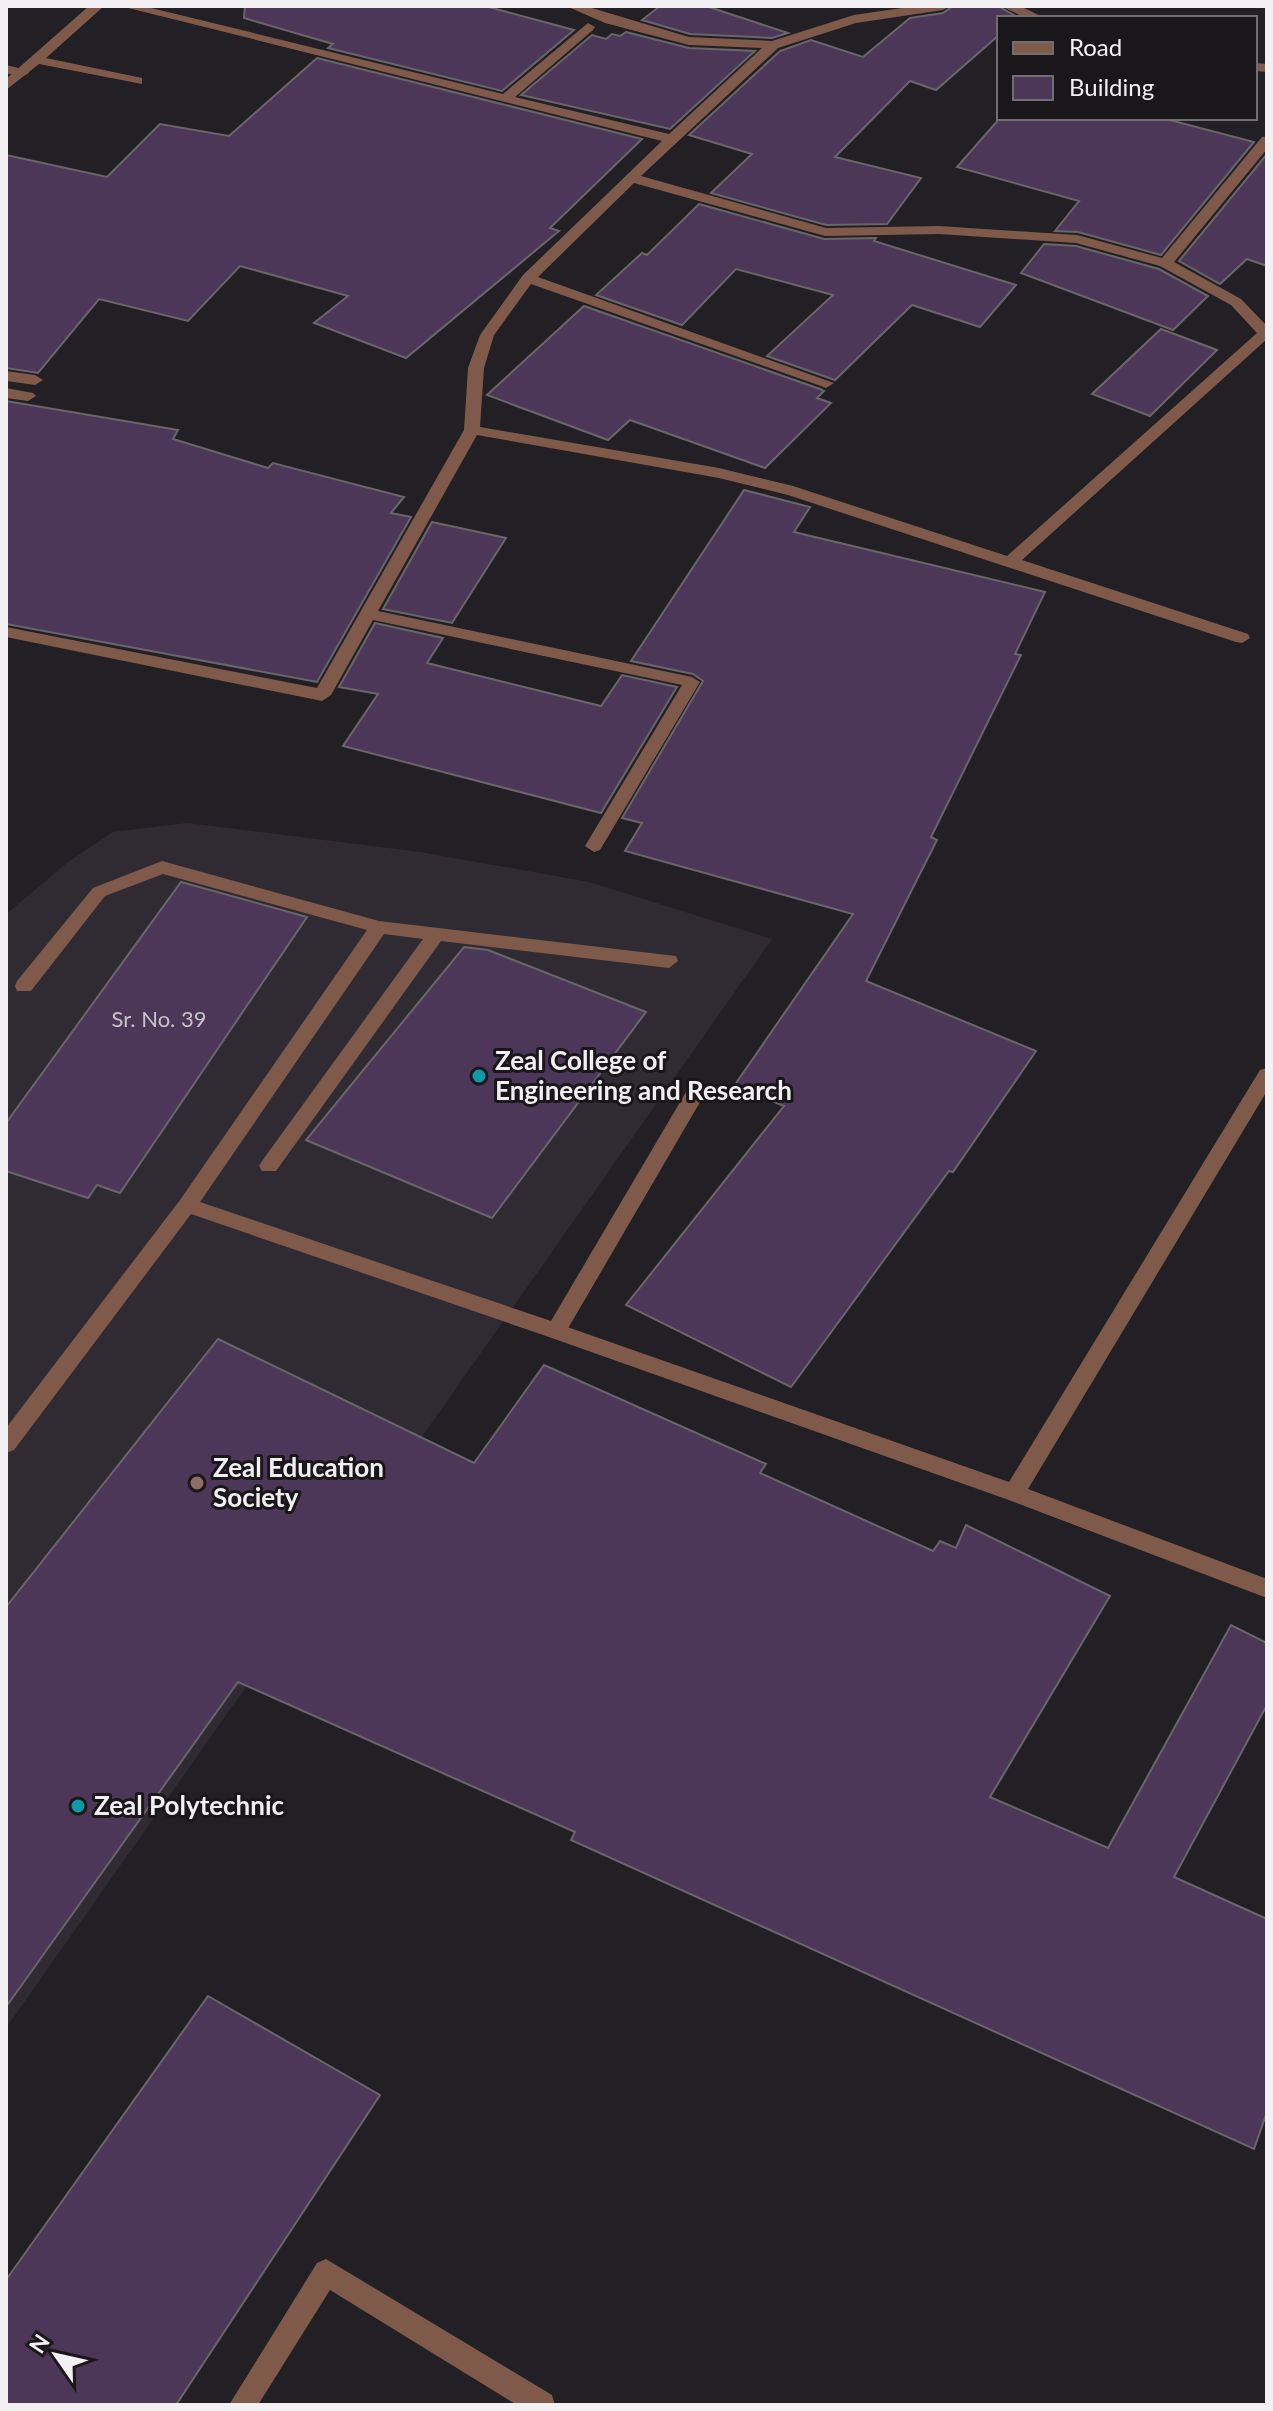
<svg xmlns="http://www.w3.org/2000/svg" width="1273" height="2411" font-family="Lato,sans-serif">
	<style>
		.built { fill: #302b33 }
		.building { fill: #4c3758; stroke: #69666a; stroke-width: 2 }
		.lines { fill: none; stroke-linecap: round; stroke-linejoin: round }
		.lane { fill: #7f5a4b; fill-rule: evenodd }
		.street { fill: #7f5a4b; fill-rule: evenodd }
		.culture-dot { fill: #0f9aa8; stroke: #19171a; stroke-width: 3 }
		.education-dot { fill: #8d6e63; stroke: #19171a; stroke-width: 3 }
		.labels { text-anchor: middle; stroke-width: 6; stroke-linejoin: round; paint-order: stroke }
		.number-label { font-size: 22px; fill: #c8c2cc }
		.poi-label { font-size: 26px; font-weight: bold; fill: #f2f0f3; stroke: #19171a; text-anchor: start }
	</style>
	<rect width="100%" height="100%" fill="#222024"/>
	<polygon class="built" points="187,823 420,852 589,882 772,939 6,2028 6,914 68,862 113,832"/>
	<g class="building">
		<polygon points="245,6 485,6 574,30 502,91 328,48 333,44 244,18"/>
		<polygon points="660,6 706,6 788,33 772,38 690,34 642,20"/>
		<polygon points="953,6 998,6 1019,18 999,18 999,35 936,90 910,81 835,157 921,178 887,224 826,225 711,193 752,154 689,135 780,51 811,40 863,57 910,18 943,13"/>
		<polygon points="626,32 689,48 755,51 670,129 521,95 592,35 606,39 612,34 620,36"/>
		<polygon points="317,58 642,139 550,228 559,231 406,358 314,323 348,296 240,266 188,321 99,299 38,373 6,368 6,155 107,177 160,124 229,136"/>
		<polygon points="1000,118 1162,118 1254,142 1161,255 1078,232 1055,231 1079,201 957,167"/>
		<polygon points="1267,154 1267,266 1247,259 1220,284 1179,261"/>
		<polygon points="699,204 824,239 876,238 874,241 1016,285 980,327 912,305 835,380 767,356 833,295 736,269 682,325 596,295 642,253 647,255"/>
		<polygon points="1044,244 1076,246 1159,269 1208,296 1173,330 1021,273"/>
		<polygon points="584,306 820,389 824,391 817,398 831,403 765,468 630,420 608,440 487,395"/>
		<polygon points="1161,329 1217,350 1150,416 1092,394"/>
		<polygon points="6,401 178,430 173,439 268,468 273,463 404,497 391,513 411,517 317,682 6,624"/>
		<polygon points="744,490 810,507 794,532 1045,592 1015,654 1021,655 931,837 937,840 866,981 1036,1051 953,1172 949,1171 791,1387 626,1305 784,1106 734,1086 853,914 625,851 642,823 622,818 703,681 693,674 631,661"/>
		<polygon points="432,522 506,538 452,623 383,609"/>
		<polygon points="375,623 443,638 427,663 601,706 622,675 677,687 601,813 343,746 378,694 339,687"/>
		<polygon points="181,882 307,917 120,1193 97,1185 88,1198 6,1171 6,1123"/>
		<polygon points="464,947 488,950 646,1012 492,1218 306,1140"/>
		<polygon points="218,1339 474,1463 544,1365 766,1464 760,1473 933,1551 940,1541 956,1548 966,1525 1110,1596 990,1797 1108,1848 1231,1625 1267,1643 1267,1705 1174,1877 1267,1919 1267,2112 1254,2149 571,1840 575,1832 238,1682 6,2007 6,1607"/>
		<polygon points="208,1996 380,2095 176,2405 6,2405 6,2280"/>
	</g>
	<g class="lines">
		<g class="lane">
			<polygon points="6,65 27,70 29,73 22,77 6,73"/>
			<polygon points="6,371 35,375 43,380 35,385 6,381"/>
			<polygon points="6,388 33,393 36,396 28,401 6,398"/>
			<polygon points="162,861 379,921 676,956 678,961 669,968 441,941 276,1171 262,1171 259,1166 262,1161 423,939 384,934 200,1202 551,1321 686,1092 700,1092 703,1097 563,1337 556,1339 549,1337 191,1214 14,1450 6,1453 6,1428 180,1200 367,930 163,874 105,896 31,991 17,991 15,986 17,981 93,888"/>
			<polygon points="326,2259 552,2395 555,2405 517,2405 330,2290 258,2405 229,2405 317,2263"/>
		</g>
		<g class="street">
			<polygon points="89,6 104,6 46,58 142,78 142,84 39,64 6,90 6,79"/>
			<path d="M120,6h23l360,88 85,-71 7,4 -2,3 -78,67 154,37 93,-86 -73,-3 -84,-22 -39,-17h19l104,31 83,4 82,-26 62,-9h34l-7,4 -87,13 -78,25 -137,128 185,52 113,-2 138,9 85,23 100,-121 5,-1v13l-93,113 67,37 26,27v13l-245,221 226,74 2,4 -8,5 -6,-1 -448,-147 -69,-17 -242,-43 -99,176 314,66 8,5 -100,168 -6,2 -9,-6 97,-161 -309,-65 -42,75 -9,6 -316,-64v-10l311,61 147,-258 4,-62 12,-33 43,-60 139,-134zM634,183l191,53 114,-2 137,9 84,23 71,39 26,28 -250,223 -214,-70 -74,-18 -239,-41 4,-59 10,-33 37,-51 290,102 5,2 8,-5 -296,-106z"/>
			<polygon points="1001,6 1020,6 1045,18 1026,18"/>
			<polygon points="1255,63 1267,64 1267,72 1255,71"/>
			<polygon points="1267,1068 1267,1091 1028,1489 1267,1579 1267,1598 1006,1499 549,1337 546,1331 549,1325 556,1323 1009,1482 1260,1070"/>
		</g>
	</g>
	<g class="culture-dot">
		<circle cx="479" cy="1076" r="8"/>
		<circle cx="78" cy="1806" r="8"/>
	</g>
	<circle class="education-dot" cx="197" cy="1483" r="8"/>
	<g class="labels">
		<g class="number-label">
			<text x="159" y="1027">Sr. No. 39</text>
		</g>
		<g class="poi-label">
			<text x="495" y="1070">Zeal College of<tspan x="495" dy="30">Engineering and Research</tspan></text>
			<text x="213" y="1477">Zeal Education<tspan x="213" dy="30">Society</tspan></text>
			<text x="94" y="1815">Zeal Polytechnic</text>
		</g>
	</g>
	<rect width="1273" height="2411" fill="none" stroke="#f2f0f3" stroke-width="16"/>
	<rect x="997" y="16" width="260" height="104" fill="#19171a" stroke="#706e71" stroke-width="2"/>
	<rect x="1013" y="42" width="40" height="12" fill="#7f5a4b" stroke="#706e71" stroke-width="2"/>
	<text x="1069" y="56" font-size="24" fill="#f2f0f3">Road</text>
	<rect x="1013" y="76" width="40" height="24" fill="#4c3758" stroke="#706e71" stroke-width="2"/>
	<text x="1069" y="96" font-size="24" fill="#f2f0f3">Building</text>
	<g transform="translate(56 2355) rotate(304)" stroke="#19171a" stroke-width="6" paint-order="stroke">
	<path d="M0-6L14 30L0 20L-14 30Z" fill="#f2f0f3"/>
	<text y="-12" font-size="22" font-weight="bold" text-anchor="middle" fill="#f2f0f3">N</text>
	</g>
</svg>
